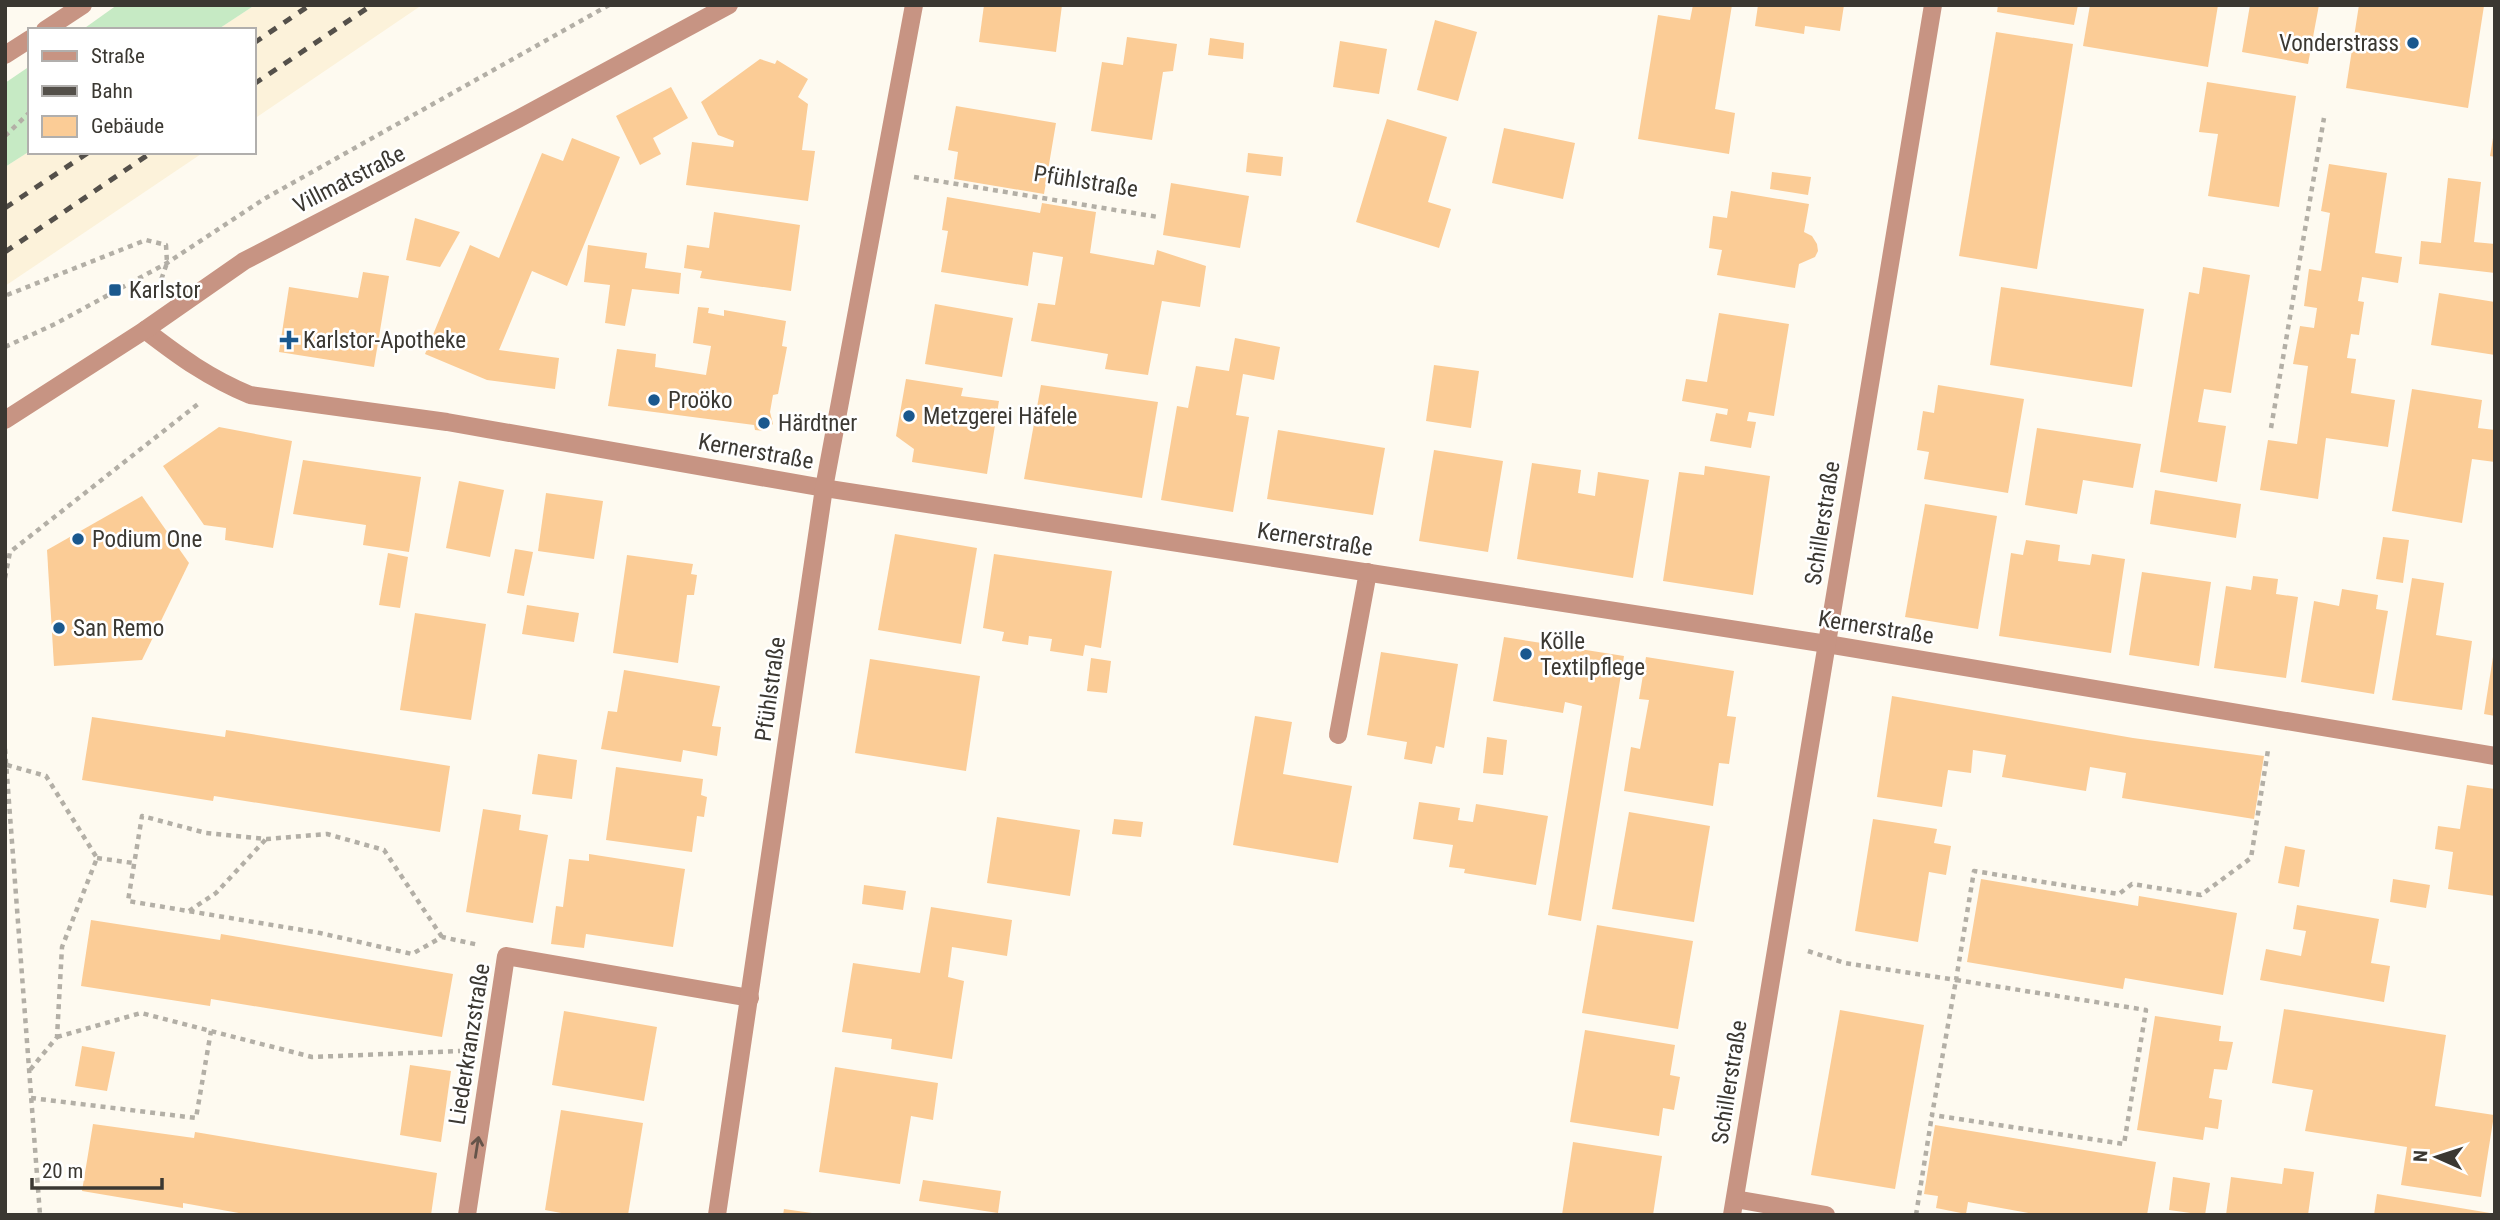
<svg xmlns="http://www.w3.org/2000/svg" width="2500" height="1220" font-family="'Roboto Condensed',sans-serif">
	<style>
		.built { fill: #fcf2da }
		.green { fill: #c6eac4 }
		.building { fill: #fbcc96 }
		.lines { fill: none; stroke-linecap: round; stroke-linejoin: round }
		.path { stroke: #b3afa6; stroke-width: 4.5; stroke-dasharray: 5 5; stroke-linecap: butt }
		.lane { stroke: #c79483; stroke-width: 18 }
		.street { stroke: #c79483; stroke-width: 18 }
		.rail { stroke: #54504a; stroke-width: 5; stroke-dasharray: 9 9; stroke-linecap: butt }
		.oneway { stroke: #65544a }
		.poi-dot { fill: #1a588e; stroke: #fff; stroke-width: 2.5 }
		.labels { text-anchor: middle; stroke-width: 5; stroke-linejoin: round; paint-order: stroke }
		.poi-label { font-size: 23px; fill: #3b3832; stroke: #fff; text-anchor: start }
		.street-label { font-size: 23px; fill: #3b3832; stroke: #fff }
	</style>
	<rect width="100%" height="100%" fill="#fefaf0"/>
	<g class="built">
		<polygon points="255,5 422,5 254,119 254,30 217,30"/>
		<polygon points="30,151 30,152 204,152 5,286 5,167"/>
	</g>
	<g class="green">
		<polygon points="117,5 255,5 217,30 82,30"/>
		<polygon points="30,66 30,151 5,167 5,83"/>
	</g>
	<g class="building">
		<polygon points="984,5 1062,5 1056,52 979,42"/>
		<polygon points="1693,5 1732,5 1715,109 1735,113 1729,154 1638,139 1658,15 1690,20"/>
		<polygon points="1758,5 1844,5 1840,31 1805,26 1804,34 1755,26"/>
		<polygon points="1998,5 2078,5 2074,25 1997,12"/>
		<polygon points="2090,5 2218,5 2208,67 2083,46"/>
		<polygon points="2250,5 2319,5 2308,64 2242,52"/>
		<polygon points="2359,5 2484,6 2468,108 2346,88"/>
		<polygon points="1435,20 1477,32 1458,101 1417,90"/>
		<polygon points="1996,32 2073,44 2037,269 1959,256"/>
		<polygon points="1127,37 1177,44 1173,71 1163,72 1152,140 1091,131 1102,62 1123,65"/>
		<polygon points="1210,38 1244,43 1243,59 1208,55"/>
		<polygon points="1340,41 1387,49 1379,94 1333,87"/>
		<polygon points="760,59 775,64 777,60 808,79 798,97 808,104 802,150 815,151 808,201 686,185 692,142 733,147 734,141 718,135 701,102"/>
		<polygon points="2207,82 2296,96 2279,207 2208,196 2218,134 2199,132"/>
		<polygon points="671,87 688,118 653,138 661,154 640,165 616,116"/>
		<polygon points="956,106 1056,123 1044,194 954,179 958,152 948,150"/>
		<polygon points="1387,119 1447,137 1428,202 1451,209 1439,248 1356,222"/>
		<polygon points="1504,128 1575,143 1563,199 1492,183"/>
		<polygon points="572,138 620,157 567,286 532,271 499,350 559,358 555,389 487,380 425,354 470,245 499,258 542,153 563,161"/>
		<polygon points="2493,138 2495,138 2495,157 2490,156"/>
		<polygon points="1248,153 1283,157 1281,176 1246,172"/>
		<polygon points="2329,164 2387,173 2375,253 2402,257 2398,283 2362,277 2358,301 2364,302 2359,335 2351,334 2347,358 2356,359 2351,393 2395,400 2388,447 2326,438 2318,499 2260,490 2268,440 2297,444 2308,366 2293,364 2300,326 2314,328 2317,308 2304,306 2309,269 2321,271 2330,213 2321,211"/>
		<polygon points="1772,172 1811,177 1808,195 1770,189"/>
		<polygon points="2448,178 2481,182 2474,242 2495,244 2495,273 2419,264 2421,241 2441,243"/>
		<polygon points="1171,183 1249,196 1240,248 1163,235"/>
		<polygon points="1731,191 1809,204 1804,232 1812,236 1817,244 1818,251 1815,257 1799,264 1795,288 1717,275 1722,250 1709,248 1713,216 1727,218"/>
		<polygon points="947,197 1040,213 1042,203 1096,212 1090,253 1154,265 1157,250 1206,266 1200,307 1162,301 1148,375 1105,369 1108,354 1031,341 1038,303 1055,305 1063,257 1033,252 1028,286 941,272 948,231 942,230"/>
		<polygon points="714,212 800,225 791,291 700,278 702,271 684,268 687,245 709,248"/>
		<polygon points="415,218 460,232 440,267 406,260"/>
		<polygon points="588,245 647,253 645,268 681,273 679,294 632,289 625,326 605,323 610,285 584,282"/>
		<polygon points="2203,267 2250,275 2231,393 2204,389 2198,422 2226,426 2217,482 2160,472 2189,292 2199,294"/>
		<polygon points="363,272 389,276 374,367 279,352 289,287 358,298"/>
		<polygon points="2001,287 2144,309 2132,387 1990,365"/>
		<polygon points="2439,293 2495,302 2495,355 2431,345"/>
		<polygon points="935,304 1013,318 1002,377 925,364"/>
		<polygon points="698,307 709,308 708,313 724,316 724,310 786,321 782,346 787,347 778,394 773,395 770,412 773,424 764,431 755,430 754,425 608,406 617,349 656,354 655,367 706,375 711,346 693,343"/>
		<polygon points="1719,313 1789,324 1774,416 1749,412 1747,421 1756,422 1751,448 1710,441 1716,413 1727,415 1728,409 1682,401 1686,379 1707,382"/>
		<polygon points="1235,338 1280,347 1274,380 1243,374 1236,415 1249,417 1233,512 1161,500 1177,406 1188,408 1196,366 1229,371"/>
		<polygon points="1434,365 1479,371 1471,428 1426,421"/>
		<polygon points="906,379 963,388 961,396 999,401 987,474 912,462 914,449 896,436"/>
		<polygon points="1041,385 1158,402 1142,498 1024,479"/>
		<polygon points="1938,385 2024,399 2008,493 1924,479 1929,452 1917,450 1923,411 1934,413"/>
		<polygon points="2412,389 2482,400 2478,428 2495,430 2495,462 2472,459 2462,523 2392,511"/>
		<polygon points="219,427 292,441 273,548 225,540 226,528 204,525 163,466"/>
		<polygon points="2037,428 2141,444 2133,488 2083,480 2077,514 2025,505"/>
		<polygon points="1278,430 1385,448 1373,515 1267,499"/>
		<polygon points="1434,450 1503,461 1488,552 1419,541"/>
		<polygon points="303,460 421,477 409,552 363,545 366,525 293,514"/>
		<polygon points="1532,463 1581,470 1578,493 1595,496 1598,472 1649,480 1633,578 1517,559"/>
		<polygon points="1705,466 1770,476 1753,595 1663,581 1679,472 1704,475"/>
		<polygon points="459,481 504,490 490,557 446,548"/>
		<polygon points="2155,490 2241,504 2236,538 2150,524"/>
		<polygon points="546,493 603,501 594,559 538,551"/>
		<polygon points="142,496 189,563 142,660 54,666 47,550"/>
		<polygon points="1925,504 1997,516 1978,629 1905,617"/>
		<polygon points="895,534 977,548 961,644 878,630"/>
		<polygon points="2383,537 2409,540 2403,583 2376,579"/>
		<polygon points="2026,540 2060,545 2058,561 2090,565 2092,554 2125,559 2111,653 1999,636 2011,553 2023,555"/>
		<polygon points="515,549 533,552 524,596 507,593"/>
		<polygon points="388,553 408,557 400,608 379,605"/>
		<polygon points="994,554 1112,571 1101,648 1085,645 1083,656 1050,651 1052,639 1029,636 1028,645 1002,641 1004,632 983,628"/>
		<polygon points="627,555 693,564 691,574 697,575 694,595 687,595 678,663 613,653"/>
		<polygon points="2142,572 2211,582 2199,666 2129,655"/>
		<polygon points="2253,576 2278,579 2276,594 2298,597 2286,678 2214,668 2226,586 2251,590"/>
		<polygon points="2412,578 2444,583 2436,635 2472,641 2462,710 2392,700"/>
		<polygon points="2342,589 2378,595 2376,609 2388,611 2374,694 2301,682 2314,601 2339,606"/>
		<polygon points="527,605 579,613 574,642 522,634"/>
		<polygon points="415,613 486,624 471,720 400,710"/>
		<polygon points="1504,637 1624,656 1581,921 1548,915 1582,706 1565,702 1563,713 1493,701"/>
		<polygon points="1381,652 1458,664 1444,748 1436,746 1432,764 1404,759 1407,742 1367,735"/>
		<polygon points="1646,657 1734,671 1727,716 1736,717 1729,764 1719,763 1713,806 1624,791 1631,747 1640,749 1649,700 1639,699"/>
		<polygon points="2493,657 2495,657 2495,716 2484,714"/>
		<polygon points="1091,658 1111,661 1107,693 1087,691"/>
		<polygon points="870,659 980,676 966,771 855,753"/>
		<polygon points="624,670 720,686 712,726 721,727 717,756 683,750 681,762 601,749 608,711 617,712"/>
		<polygon points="1892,696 2133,738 2264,756 2254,819 2122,798 2126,773 2090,767 2086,791 2002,777 2006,755 1973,750 1971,773 1948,770 1942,807 1877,797"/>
		<polygon points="1255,716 1292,722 1283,774 1352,786 1338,863 1233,845"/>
		<polygon points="92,717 225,737 226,730 450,766 440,832 214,796 213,801 82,780"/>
		<polygon points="1487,737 1507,740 1503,775 1483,773"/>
		<polygon points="538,754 577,760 572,799 532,794"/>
		<polygon points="616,767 703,779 701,795 707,797 704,817 697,816 692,852 606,840"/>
		<polygon points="2467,785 2495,789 2495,896 2448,889 2453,852 2435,849 2438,826 2460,829"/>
		<polygon points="1419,802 1460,808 1458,820 1473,822 1476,804 1548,816 1536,885 1464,873 1465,869 1449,867 1453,845 1413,839"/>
		<polygon points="483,809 521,815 519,830 548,835 533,923 466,912"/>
		<polygon points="1629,812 1710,826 1694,922 1612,909"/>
		<polygon points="997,817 1080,830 1070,896 987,883"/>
		<polygon points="1114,819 1143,822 1141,837 1112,834"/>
		<polygon points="1873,819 1937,829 1934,843 1951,846 1946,875 1929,872 1918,942 1855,931"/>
		<polygon points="2285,846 2305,850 2299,887 2278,883"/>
		<polygon points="589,854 685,869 673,947 586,934 584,948 551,944 556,906 563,907 569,859 589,861"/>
		<polygon points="1981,879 2138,906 2139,896 2237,913 2223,995 2125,978 2123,989 1967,962"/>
		<polygon points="2393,879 2430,885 2426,908 2390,902"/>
		<polygon points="864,885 906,891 903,910 862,904"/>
		<polygon points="2297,905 2379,919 2371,963 2390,966 2384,1002 2260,980 2266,949 2301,956 2306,931 2293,929"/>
		<polygon points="931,907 1012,920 1007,956 952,947 948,977 964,981 952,1059 891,1049 892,1039 842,1032 853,963 920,973"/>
		<polygon points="91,920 220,940 221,934 453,974 442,1037 211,999 210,1006 81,986"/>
		<polygon points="1597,925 1693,941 1678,1029 1582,1013"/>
		<polygon points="2284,1009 2446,1035 2435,1106 2494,1115 2481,1197 2401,1185 2407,1147 2305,1131 2313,1090 2272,1083"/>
		<polygon points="1840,1010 1924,1025 1895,1189 1811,1175"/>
		<polygon points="564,1011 657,1027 644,1101 552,1085"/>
		<polygon points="2155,1016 2221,1026 2219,1041 2233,1042 2227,1070 2214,1069 2209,1098 2222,1100 2218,1129 2205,1127 2203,1140 2137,1130"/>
		<polygon points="1585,1030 1675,1045 1670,1075 1680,1077 1674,1110 1663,1108 1659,1136 1570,1122"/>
		<polygon points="82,1046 115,1052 107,1091 75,1086"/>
		<polygon points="410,1065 451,1071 441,1142 400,1135"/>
		<polygon points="835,1067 938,1083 933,1120 911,1116 900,1184 819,1172"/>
		<polygon points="561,1110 643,1123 628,1215 572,1215 545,1210"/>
		<polygon points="93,1124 194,1138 195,1132 437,1173 431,1215 250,1215 183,1203 183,1208 82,1191"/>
		<polygon points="1935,1125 2156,1162 2147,1215 2040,1215 1968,1202 1966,1214 1936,1208 1938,1196 1924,1194"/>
		<polygon points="1573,1142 1662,1156 1653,1215 1562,1215"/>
		<polygon points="2284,1168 2314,1172 2308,1215 2226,1215 2231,1177 2282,1184"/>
		<polygon points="2173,1177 2210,1183 2205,1215 2169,1210"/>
		<polygon points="923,1180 1001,1191 998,1213 919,1201"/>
		<polygon points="2377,1194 2490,1213 2489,1215 2374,1215"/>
		<polygon points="784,1209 812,1213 812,1215 783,1215"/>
	</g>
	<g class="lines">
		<g class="path">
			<polyline points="5,136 30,112"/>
			<polyline points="914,177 1158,217"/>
			<polyline points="7,295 146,240 166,245 167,263 161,280"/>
			<polyline points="5,347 55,324 167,263 264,199 609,5"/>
			<polyline points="2271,428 2324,118"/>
			<polyline points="5,578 10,552 198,404"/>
			<polyline points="5,749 40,1215"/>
			<polyline points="7,765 46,776 97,858 62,947 57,1037 30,1070"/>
			<polyline points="97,858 133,863"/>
			<polyline points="189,911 216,893 266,839"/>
			<polyline points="442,937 384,850 327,834 267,839 206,833 142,816 128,901 320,933 412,954 442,937 479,945"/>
			<polyline points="1808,951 1845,963 1956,980 1974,871 2119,894 2132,884 2201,895 2251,858 2268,750"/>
			<polygon points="1956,980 2146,1010 2124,1144 1932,1115"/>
			<polyline points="57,1037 141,1013 312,1057 460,1051"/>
			<polyline points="31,1098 196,1118 211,1031"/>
			<polyline points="1916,1215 1932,1115"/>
		</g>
		<polyline class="lane" points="1338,735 1368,572"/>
		<g class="street">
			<polyline points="45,30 83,5"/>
			<polyline points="5,55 30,39"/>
			<path d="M145,330c35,27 64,48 105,65l197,27 377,66 1003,156 668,112"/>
			<polyline points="5,420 145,330 244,261 518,119 729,5"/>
			<polyline points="1735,1199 1826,1215"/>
			<polyline points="467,1215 506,956 750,998"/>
			<polyline points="717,1215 824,488 914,5"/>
			<polyline points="1732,1215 1933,5"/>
		</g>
		<g class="rail">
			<polyline points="254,43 310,5"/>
			<polyline points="254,84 372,5"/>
			<polyline points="5,208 89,152"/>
			<polyline points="5,252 152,152"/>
		</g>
	</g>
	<defs><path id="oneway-shaft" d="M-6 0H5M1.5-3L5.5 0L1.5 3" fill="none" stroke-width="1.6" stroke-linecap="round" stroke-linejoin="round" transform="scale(1.75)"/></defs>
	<use class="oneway" href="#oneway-shaft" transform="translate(477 1147) rotate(-81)"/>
	<g class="poi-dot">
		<circle cx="2413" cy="43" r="7"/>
		<rect x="108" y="283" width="14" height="14" rx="3.5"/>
		<path d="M285.5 329.5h7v7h7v7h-7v7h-7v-7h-7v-7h7z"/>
		<circle cx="654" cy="400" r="7"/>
		<circle cx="909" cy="416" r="7"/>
		<circle cx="764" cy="423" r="7"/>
		<circle cx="78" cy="539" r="7"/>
		<circle cx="59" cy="628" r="7"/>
		<circle cx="1526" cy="654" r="7"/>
	</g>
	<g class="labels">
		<g class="poi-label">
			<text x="2399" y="51" text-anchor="end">Vonderstrass</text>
			<text x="129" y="298">Karlstor</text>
			<text x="303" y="348">Karlstor-Apotheke</text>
			<text x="668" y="408">Proöko</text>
			<text x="923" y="424">Metzgerei Häfele</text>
			<text x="778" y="431">Härdtner</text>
			<text x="92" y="547">Podium One</text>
			<text x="73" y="636">San Remo</text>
			<text x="1540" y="649">Kölle<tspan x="1540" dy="26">Textilpflege</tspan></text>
		</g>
		<g class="street-label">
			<text transform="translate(349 179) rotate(-27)" y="8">Villmatstraße</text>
			<text transform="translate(1086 181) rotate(9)" y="8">Pfühlstraße</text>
			<text transform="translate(756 451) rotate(10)" y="8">Kernerstraße</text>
			<text transform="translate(1822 523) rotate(-81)" y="8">Schillerstraße</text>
			<text transform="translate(1315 539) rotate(9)" y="8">Kernerstraße</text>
			<text transform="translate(1876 627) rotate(9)" y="8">Kernerstraße</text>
			<text transform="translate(770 689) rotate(-82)" y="8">Pfühlstraße</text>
			<text transform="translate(469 1044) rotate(-81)" y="8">Liederkranzstraße</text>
			<text transform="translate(1729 1082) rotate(-81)" y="8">Schillerstraße</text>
		</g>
	</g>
	<rect width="2500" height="1220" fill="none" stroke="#3b3832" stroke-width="14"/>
	<rect x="28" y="28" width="228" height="126" fill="#ffffff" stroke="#b1afad" stroke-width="2"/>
	<rect x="42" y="51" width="35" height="10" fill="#c79483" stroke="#b1afad" stroke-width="2"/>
	<text x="91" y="63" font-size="21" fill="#3b3832">Straße</text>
	<rect x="42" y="86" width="35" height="10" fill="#54504a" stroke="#b1afad" stroke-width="2"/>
	<text x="91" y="98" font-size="21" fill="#3b3832">Bahn</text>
	<rect x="42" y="116" width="35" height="21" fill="#fbcc96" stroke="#b1afad" stroke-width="2"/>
	<text x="91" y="133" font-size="21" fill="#3b3832">Gebäude</text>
	<g transform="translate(2437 1157) rotate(273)" stroke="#ffffff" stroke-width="5" paint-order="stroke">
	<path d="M0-5L12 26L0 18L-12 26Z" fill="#3b3832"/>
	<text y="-10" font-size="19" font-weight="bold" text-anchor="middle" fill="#3b3832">N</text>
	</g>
	<path d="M32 1178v10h130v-10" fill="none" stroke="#3b3832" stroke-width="3.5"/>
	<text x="42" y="1178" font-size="21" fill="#3b3832" stroke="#ffffff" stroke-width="5" paint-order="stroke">20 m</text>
</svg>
